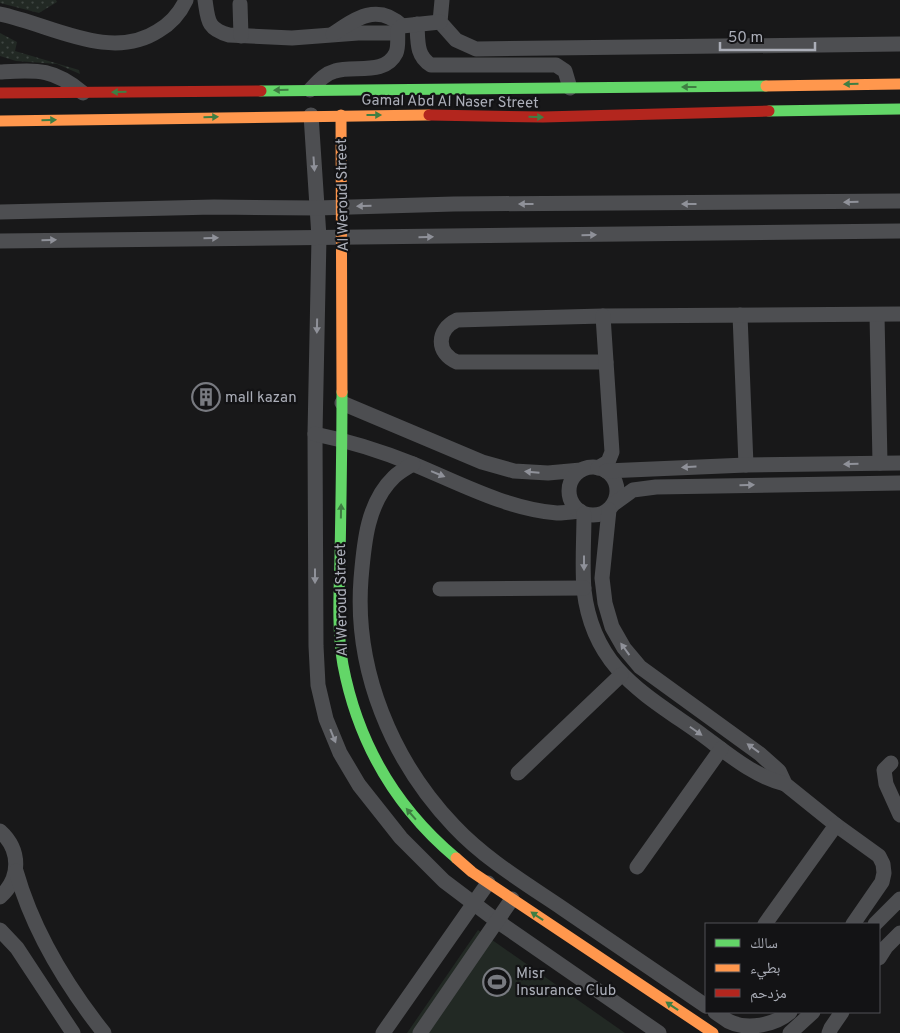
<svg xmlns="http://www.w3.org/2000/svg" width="900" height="1033" font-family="Overpass,'Noto Naskh Arabic',sans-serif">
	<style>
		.grass { fill: url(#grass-dots) }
		.green { fill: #222924 }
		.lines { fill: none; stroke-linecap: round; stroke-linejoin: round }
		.street { stroke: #4d4e51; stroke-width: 15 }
		.fast { stroke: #63d668; stroke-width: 11 }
		.slow { stroke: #ff974d; stroke-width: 11 }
		.jam { stroke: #b3261e; stroke-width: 11 }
		.oneway { fill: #3f7e43 }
		.oneway2 { fill: #8f9199 }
		.labels { text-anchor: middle; stroke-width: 4.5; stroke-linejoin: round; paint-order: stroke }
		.street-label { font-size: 15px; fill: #abaeb8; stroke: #131315 }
		.poi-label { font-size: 15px; fill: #abaeb8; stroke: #131315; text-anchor: start }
	</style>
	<defs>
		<pattern id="grass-dots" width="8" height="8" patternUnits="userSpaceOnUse" patternTransform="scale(1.25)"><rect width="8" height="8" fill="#222924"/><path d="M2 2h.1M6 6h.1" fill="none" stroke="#3f4642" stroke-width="1.8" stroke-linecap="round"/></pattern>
	</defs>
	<rect width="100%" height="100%" fill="#181819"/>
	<g class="grass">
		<polygon points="0,0 56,0 57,2 39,13 0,3"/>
		<polygon points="0,33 17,42 15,51 79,70 80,74 57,64 16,61 0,56"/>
	</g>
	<polygon class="green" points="478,930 625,1033 407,1033"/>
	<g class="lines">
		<g class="street">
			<path d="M205,0c3,20 2,29 24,35l63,3 66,-5h39"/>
			<polyline points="442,0 440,22 456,40 476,49 900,44"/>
			<polyline points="240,4 241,36"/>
			<path d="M0,14c50,10 110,48 158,17 12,-7 22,-18 28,-31"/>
			<path d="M417,24c1,17 -1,32 14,41h125l9,6 5,17"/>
			<path d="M333,34c23,-16 45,-31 69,-8"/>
			<path d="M0,72c37,-2 53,-4 83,21"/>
			<path d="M310,90c8,-8 14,-16 25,-19 19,-6 50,5 61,-18 3,-7 1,-16 2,-23l4,-4 38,-4"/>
			<polyline points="311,115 319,237 315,434 316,646 318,685 326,719 340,753 359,785 401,838 444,881 497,921 659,1033"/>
			<polyline points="0,212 214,207 317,208 454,204 900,201"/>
			<polyline points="0,241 900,231"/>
			<polyline points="740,315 746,465"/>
			<polyline points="877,315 880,463"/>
			<path d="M606,362h-149c-21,-9 -21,-32 0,-42l146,-4 297,-2"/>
			<polyline points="342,403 482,462 514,471 548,473 581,470"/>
			<path d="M315,434c34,7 66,17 98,30 46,19 94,45 144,49 8,0 15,-1 23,-2"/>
			<path d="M413,464c-7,4 -14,8 -19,13 -27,26 -30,66 -33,102 -7,91 31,182 93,247 31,33 71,57 108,82 48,33 96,65 144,98"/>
			<circle cx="593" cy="491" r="24"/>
			<polyline points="598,468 608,462 612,452 603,316"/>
			<polyline points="606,471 746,465 900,463"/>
			<polyline points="615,503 633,490 656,487 900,483"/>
			<polyline points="609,510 602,578 605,603 612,627 624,648 640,667 760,754 779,771 785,784 836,825 879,856 883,864 884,873 882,882 853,924"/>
			<path d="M584,514c0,25 -2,51 0,76 9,78 59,103 117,144 26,19 52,42 84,50"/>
			<polyline points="440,589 584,588"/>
			<polyline points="891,763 884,770 886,784 900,815"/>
			<polyline points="518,773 621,675"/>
			<path d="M0,831c21,19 21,47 0,66"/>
			<polyline points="637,867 721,749"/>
			<path d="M16,871c17,60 50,114 88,162"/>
			<polyline points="765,924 836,825"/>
			<polyline points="875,924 900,899"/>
			<polyline points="0,930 17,948 73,1033"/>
			<polyline points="879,958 886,947 900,933"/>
			<path d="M715,1012c4,3 9,6 13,9 19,10 47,4 62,-9"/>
			<polyline points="383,1033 488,883"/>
			<polyline points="420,1033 512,899"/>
			<polyline points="790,1033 813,1012"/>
			<polyline points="829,1033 831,1028 842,1012"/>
		</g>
		<g class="fast">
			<polyline points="261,91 766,86"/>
			<polyline points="769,111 900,109"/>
			<path d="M342,392c0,56 -1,111 -2,167 -1,35 -3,72 3,106 15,78 52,142 113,193"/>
		</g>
		<g class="slow">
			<polyline points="766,86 900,84"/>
			<polyline points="341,115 342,392"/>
			<polyline points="0,121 429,115"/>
			<polyline points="456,858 472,872 713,1033"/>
		</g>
		<g class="jam">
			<polyline points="0,93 261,91"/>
			<polyline points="429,115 543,117 769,111"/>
		</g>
	</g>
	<defs><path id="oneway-solid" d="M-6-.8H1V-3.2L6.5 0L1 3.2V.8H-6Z" transform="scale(1.25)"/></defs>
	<g class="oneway">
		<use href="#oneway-solid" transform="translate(851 84) rotate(179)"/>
		<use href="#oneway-solid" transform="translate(689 87) rotate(180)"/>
		<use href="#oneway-solid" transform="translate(281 90) rotate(179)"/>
		<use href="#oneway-solid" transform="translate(119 92) rotate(179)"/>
		<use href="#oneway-solid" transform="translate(374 115)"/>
		<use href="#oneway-solid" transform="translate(211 117) rotate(-1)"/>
		<use href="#oneway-solid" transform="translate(536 117) rotate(1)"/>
		<use href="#oneway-solid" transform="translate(49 120) rotate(-1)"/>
		<use href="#oneway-solid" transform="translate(341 511) rotate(-89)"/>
		<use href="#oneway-solid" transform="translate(411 814) rotate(-131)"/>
		<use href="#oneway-solid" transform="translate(537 916) rotate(-146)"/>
		<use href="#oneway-solid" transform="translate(672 1006) rotate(-146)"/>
	</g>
	<g class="oneway2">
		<use href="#oneway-solid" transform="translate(314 164) rotate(86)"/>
		<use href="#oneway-solid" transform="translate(851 202) rotate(179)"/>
		<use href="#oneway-solid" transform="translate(526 204) rotate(180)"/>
		<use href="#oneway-solid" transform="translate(689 204) rotate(180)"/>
		<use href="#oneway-solid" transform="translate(364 206) rotate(179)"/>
		<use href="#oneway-solid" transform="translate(589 235) rotate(-1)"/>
		<use href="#oneway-solid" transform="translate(426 237) rotate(-1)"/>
		<use href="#oneway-solid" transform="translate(211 238) rotate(-1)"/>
		<use href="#oneway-solid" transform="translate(49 240) rotate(-1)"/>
		<use href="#oneway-solid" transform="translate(317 326) rotate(91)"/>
		<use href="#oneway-solid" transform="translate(851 464) rotate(179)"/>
		<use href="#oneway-solid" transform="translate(689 467) rotate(177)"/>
		<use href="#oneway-solid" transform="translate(532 472) rotate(-175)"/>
		<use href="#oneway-solid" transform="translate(438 474) rotate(22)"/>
		<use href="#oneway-solid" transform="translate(747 485) rotate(-1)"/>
		<use href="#oneway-solid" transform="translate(584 563) rotate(90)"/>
		<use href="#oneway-solid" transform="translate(315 576) rotate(90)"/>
		<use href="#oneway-solid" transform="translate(625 649) rotate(-126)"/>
		<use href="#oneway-solid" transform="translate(696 731) rotate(35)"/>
		<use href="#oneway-solid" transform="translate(333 736) rotate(68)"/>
		<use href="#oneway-solid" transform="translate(753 748) rotate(-144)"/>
	</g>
	<defs>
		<symbol id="building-ring" viewBox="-11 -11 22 22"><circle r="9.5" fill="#131315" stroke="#787a80" stroke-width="1.5"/><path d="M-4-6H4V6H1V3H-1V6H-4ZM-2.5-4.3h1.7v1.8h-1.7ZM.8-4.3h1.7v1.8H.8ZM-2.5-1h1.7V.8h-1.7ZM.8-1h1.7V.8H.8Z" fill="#787a80"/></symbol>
		<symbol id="stadium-ring" viewBox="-11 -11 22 22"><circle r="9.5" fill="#131315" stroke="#787a80" stroke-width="1.5"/><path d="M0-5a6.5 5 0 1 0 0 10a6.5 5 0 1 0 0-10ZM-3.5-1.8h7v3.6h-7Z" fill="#787a80"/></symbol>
	</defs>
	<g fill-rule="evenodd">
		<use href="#building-ring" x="190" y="381" width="32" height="32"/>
		<use href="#stadium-ring" x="481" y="966" width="32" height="32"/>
	</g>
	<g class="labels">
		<g class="street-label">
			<text transform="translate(450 101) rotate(1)" y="5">Gamal Abd Al Naser Street</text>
			<text transform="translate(342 195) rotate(-91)" y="5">Al Weroud Street</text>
			<text transform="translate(341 600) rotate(-91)" y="5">Al Weroud Street</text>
		</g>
		<g class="poi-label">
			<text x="225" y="402">mall kazan</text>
			<text x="516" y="978">Misr<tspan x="516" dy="17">Insurance Club</tspan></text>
		</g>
	</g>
	<rect x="705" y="923" width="175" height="90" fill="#131315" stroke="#505156"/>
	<rect x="715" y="939" width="25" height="8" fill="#63d668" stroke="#505156"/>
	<text x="750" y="948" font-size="15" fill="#abaeb8">سالك</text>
	<rect x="715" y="964" width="25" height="8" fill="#ff974d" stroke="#505156"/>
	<text x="750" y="973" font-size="15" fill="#abaeb8">بطيء</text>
	<rect x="715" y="989" width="25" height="8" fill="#b3261e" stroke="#505156"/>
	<text x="750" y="998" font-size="15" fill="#abaeb8">مزدحم</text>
	<path d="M720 42v8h95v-8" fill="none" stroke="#abaeb8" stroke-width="2.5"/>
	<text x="728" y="42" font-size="15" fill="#abaeb8" stroke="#131315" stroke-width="4" paint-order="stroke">50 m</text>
</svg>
